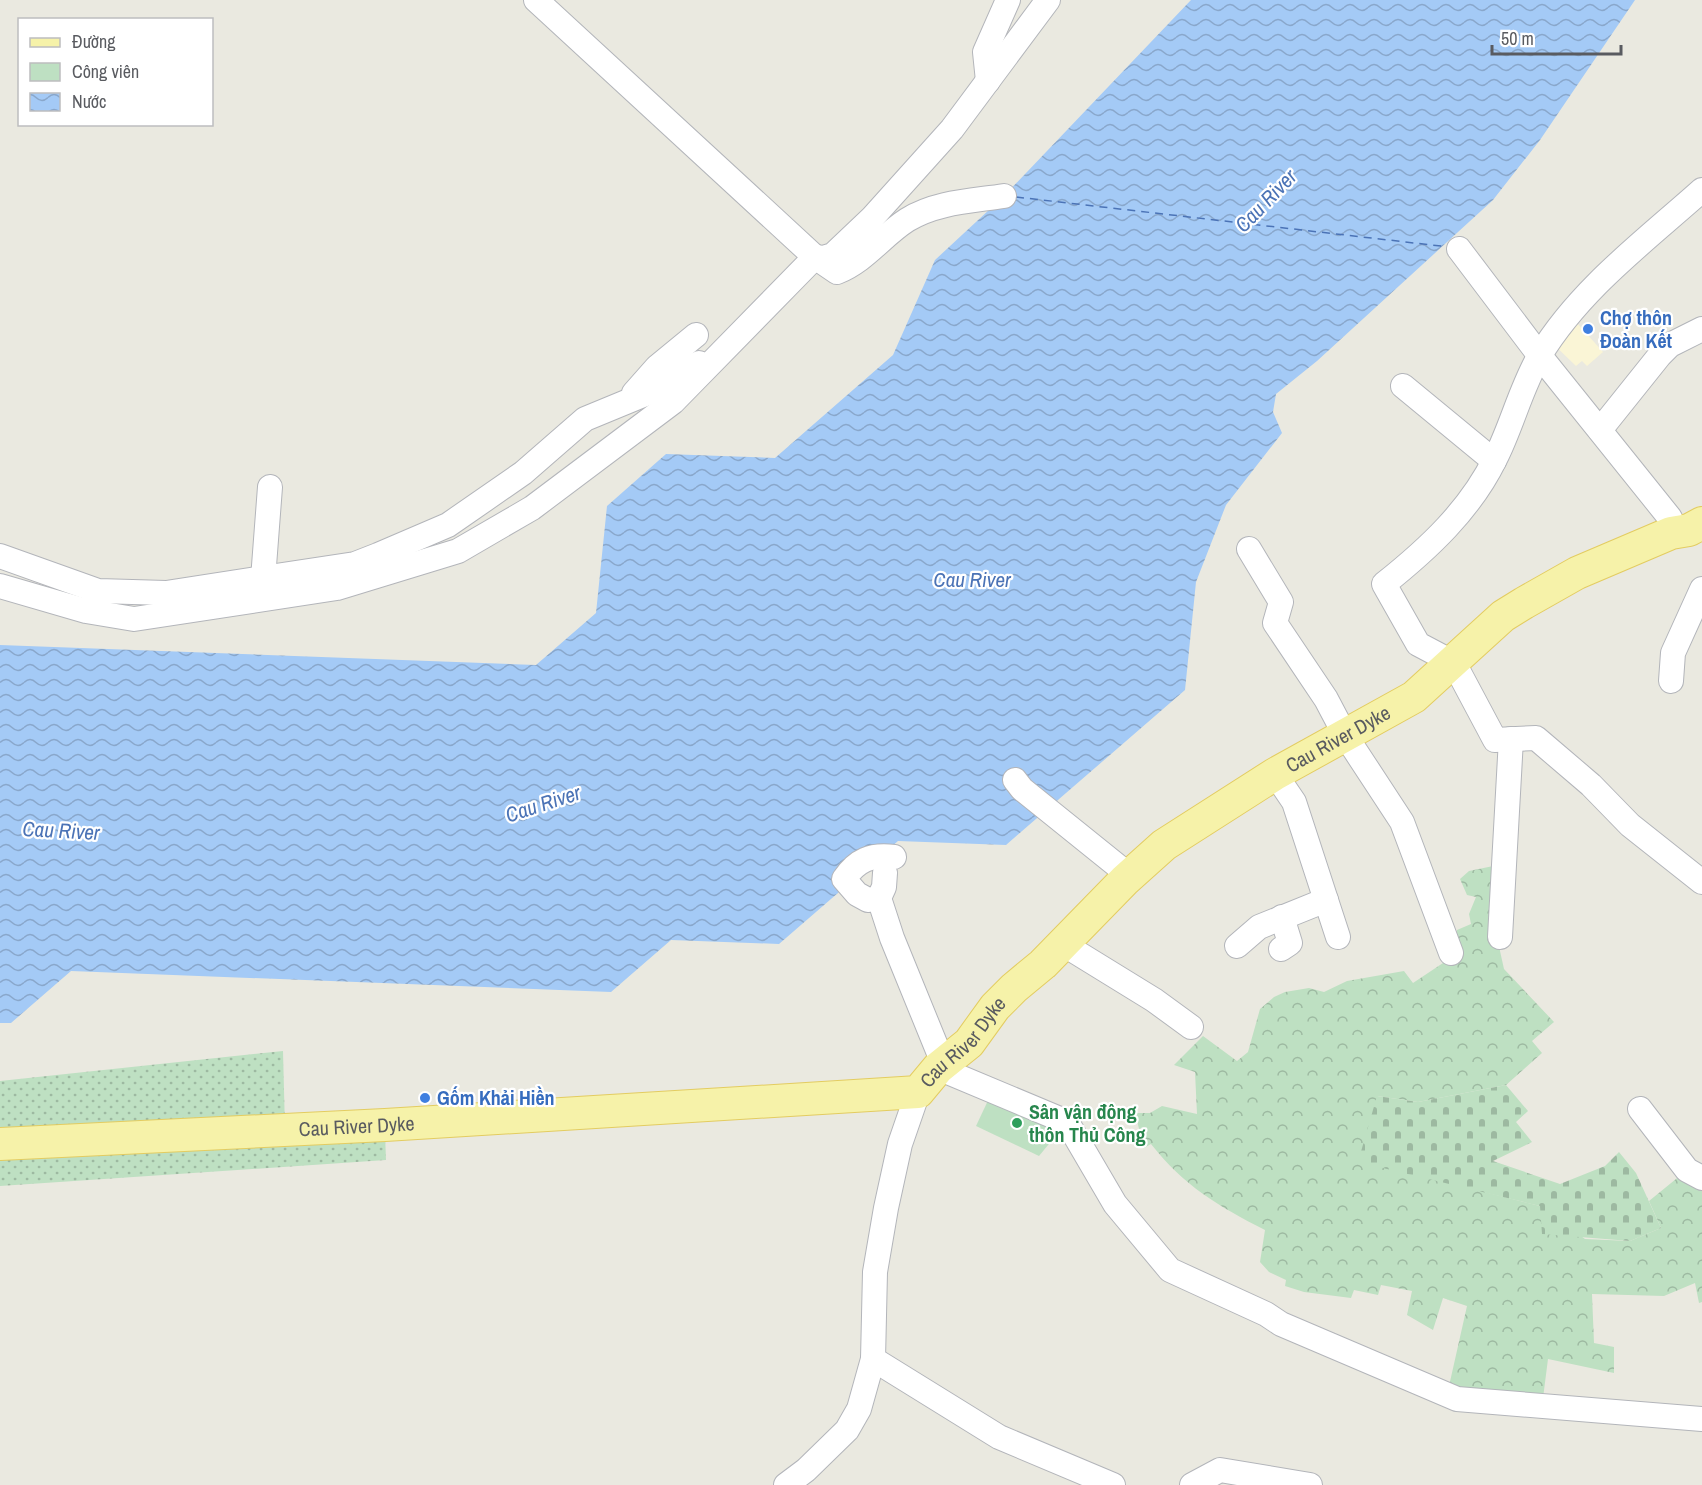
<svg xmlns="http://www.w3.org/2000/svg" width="1702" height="1485" font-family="'Archivo Narrow',sans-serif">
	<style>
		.commercial { fill: #faf5d6 }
		.green { fill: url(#green-dots) }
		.forest { fill: url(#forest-crowns) }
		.cemetery { fill: url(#cemetery-stones) }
		.pitch { fill: #bee0c2 }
		.water { fill: url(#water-waves) }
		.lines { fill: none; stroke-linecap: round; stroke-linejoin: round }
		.ferry { stroke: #4b73b6; stroke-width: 1.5; stroke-dasharray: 8 6; stroke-linecap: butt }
		.minor-casing { stroke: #b3b5ba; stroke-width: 26 }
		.major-casing { stroke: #e3cc61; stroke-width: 34 }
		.minor { stroke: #fff; stroke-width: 24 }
		.major { stroke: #f6f2a9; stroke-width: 32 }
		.shop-dot { fill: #3f7fe0; stroke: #fff; stroke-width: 2 }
		.leisure-dot { fill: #2e9e5b; stroke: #fff; stroke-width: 2 }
		.labels { text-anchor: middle; stroke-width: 4.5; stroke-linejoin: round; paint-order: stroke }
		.shop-label { font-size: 20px; font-weight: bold; fill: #366cbe; stroke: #fff; text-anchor: start }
		.street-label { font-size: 20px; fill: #595b60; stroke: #fff }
		.leisure-label { font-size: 20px; font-weight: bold; fill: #27864d; stroke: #fff; text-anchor: start }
		.water-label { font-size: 21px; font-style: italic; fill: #4b73b6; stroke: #fff }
	</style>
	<defs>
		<pattern id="green-dots" width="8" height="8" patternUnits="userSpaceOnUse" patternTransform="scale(1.5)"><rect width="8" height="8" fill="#bee0c2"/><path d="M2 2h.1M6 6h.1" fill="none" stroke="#9db9a1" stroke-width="1.8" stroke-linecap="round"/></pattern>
		<pattern id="forest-crowns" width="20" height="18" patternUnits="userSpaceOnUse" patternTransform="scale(1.5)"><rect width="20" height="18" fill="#bee0c2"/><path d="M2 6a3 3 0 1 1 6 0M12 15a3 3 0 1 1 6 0" fill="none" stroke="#9db9a1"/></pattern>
		<pattern id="cemetery-stones" width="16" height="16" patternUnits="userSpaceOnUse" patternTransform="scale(1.5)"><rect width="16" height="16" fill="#bee0c2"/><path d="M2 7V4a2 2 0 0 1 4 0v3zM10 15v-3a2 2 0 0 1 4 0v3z" fill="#9db9a1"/></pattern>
		<pattern id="water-waves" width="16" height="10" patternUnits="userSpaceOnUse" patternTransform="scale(1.5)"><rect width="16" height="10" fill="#a4caf6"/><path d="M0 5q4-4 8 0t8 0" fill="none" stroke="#89a7cb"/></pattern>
	</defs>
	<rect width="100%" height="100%" fill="#eae9e0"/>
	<polygon class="commercial" points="1569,314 1603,352 1587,366 1582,361 1576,366 1550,341"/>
	<polygon class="green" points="283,1051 285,1129 385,1133 386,1160 0,1186 0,1081"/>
	<path class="forest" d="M1503,864l-3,87 4,18 50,53 -22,19 10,12 -36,32 -88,17 -41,-6 92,92 71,18 45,33 45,2 31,-13 -12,-27 38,-31 15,8v124l-3,1 -4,-20 -31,13 -72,-2 2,49 20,4v26l-66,-14 -6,47 -95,-11 20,-89 -24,-8 -10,32 -26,-15 5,-24 -31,-6 -3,10 -24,-5 -3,8 -47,-6 -19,-6 1,-6 -17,-8 -9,-10 5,-32c-47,-24 -81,-44 -114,-86l-7,4 -9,-35h15l12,-7 35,8 -2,-42 -21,-7 29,-29 34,25 11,-9 12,-43 14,-12 11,-5 24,-4 15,4 23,-11 57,-10 9,12 42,-28 2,-25 14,-6 -2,-10 7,-17 -9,-2 -7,-16 9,-8z"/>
	<polygon class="cemetery" points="1506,1085 1528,1111 1516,1122 1532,1142 1493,1161 1560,1184 1605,1166 1619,1152 1636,1173 1661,1228 1630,1241 1542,1234 1540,1206 1358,1162 1377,1096 1418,1102"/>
	<polygon class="pitch" points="992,1092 1067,1122 1039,1156 976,1126"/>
	<polygon class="water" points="1191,0 1635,0 1540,140 1493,200 1317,361 1276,394 1273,412 1282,433 1226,505 1196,582 1185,690 1006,845 898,841 779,944 671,940 611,992 71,971 11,1023 0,1023 0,645 536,665 596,613 607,506 666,454 775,458 893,355 935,260 1004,196"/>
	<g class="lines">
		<polyline class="ferry" points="1016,197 1449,247"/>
		<defs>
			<g id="minor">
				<path d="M536,0l279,257 22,15c28,-11 45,-36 70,-52 29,-18 65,-19 97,-24"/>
				<polyline points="988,81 985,52 1008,0"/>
				<path d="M1702,190c-57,51 -122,99 -162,165 -19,32 -28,71 -45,104 -25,51 -67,90 -111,125l34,60 36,19 41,77 41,-2 55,47 39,40 72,57"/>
				<polyline points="1459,249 1540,356 1670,518 1671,533"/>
				<polyline points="815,257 823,258 833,255 872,218 952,129 1048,0"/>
				<polyline points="1403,386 1494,461"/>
				<polyline points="634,393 657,367 696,335"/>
				<polyline points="1600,430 1660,355 1670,345 1702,329"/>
				<polyline points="1249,549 1281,602 1275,623 1326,699 1345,735 1402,822 1451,953"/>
				<polyline points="0,556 98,591 166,593 355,564 378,555 448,525 523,473 585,419 648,393 699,363"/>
				<polyline points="263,579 270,487"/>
				<polyline points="0,586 86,611 134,619 337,588 458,551 532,508 673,402 815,257"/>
				<polyline points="1671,681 1673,653 1702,589"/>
				<polyline points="1275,774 1294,802 1338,937"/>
				<polyline points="1015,780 1022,789 1130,876"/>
				<path d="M894,857c-23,-3 -37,3 -50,22l13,15 11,6 11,-2 13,40 51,125"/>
				<polyline points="879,898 884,887 885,873"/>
				<polyline points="1500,937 1511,739"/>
				<polyline points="1063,944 1154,1000 1191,1027"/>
				<polyline points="1237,946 1259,927 1326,900"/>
				<polyline points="1281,949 1290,943 1282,917"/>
				<polyline points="938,1068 1067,1122 1115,1204 1170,1270 1266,1314 1281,1324 1457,1399 1702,1419"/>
				<polyline points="1640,1109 1687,1170 1702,1178"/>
				<polyline points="873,1359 999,1437 1113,1485"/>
				<polyline points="786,1485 806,1470 847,1430 859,1409 873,1359 875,1272 886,1208 900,1144 918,1092"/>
				<polyline points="1192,1485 1220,1470 1310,1485"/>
			</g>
			<g id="major">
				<path id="s1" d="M0,1144l385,-19 533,-33 20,-24 31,-25 26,-36 19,-19 29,-24 82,-84 39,-35 111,-71 139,-77 89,-81 21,-13 53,-30 94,-40 18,-3 13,-7"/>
			</g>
		</defs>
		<use href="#minor" class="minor-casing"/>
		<use href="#major" class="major-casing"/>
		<use href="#minor" class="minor"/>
		<use href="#major" class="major"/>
	</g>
	<g class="shop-dot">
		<circle cx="1588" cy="329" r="6"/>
		<circle cx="425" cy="1098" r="6"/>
	</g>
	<circle class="leisure-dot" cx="1017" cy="1123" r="6"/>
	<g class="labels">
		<g class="shop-label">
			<text x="1600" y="325">Chợ thôn<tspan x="1600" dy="23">Đoàn Kết</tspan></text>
			<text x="437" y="1105">Gốm Khải Hiền</text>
		</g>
		<g class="street-label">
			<text dy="7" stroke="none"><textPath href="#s1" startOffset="1473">Cau River Dyke</textPath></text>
			<text dy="7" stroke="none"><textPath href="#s1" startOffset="987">Cau River Dyke</textPath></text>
			<text dy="7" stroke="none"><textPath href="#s1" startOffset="357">Cau River Dyke</textPath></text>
		</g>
		<g class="leisure-label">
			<text x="1029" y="1119">Sân vận động<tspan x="1029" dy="23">thôn Thủ Công</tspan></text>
		</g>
		<g class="water-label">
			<text transform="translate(1266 201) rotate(-46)" y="7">Cau River</text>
			<text x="972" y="587">Cau River</text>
			<text transform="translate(543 804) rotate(-18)" y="7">Cau River</text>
			<text transform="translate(61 831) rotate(3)" y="7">Cau River</text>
		</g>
	</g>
	<rect x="18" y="18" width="195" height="108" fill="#ffffff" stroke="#bdbdbf" stroke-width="1.5"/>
	<rect x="30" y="38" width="30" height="9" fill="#f6f2a9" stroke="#bdbdbf" stroke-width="1.5"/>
	<text x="72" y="48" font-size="18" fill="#595b60">Đường</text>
	<rect x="30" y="63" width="30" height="18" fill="#bee0c2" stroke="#bdbdbf" stroke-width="1.5"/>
	<text x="72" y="78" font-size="18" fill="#595b60">Công viên</text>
	<rect x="30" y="93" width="30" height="18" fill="url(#water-waves)" stroke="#bdbdbf" stroke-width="1.5"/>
	<text x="72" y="108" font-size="18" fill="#595b60">Nước</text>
	<path d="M1492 45v9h129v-9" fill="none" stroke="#595b60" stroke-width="3"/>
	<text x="1501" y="45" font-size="18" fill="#595b60" stroke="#ffffff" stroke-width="4.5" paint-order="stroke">50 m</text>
</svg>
